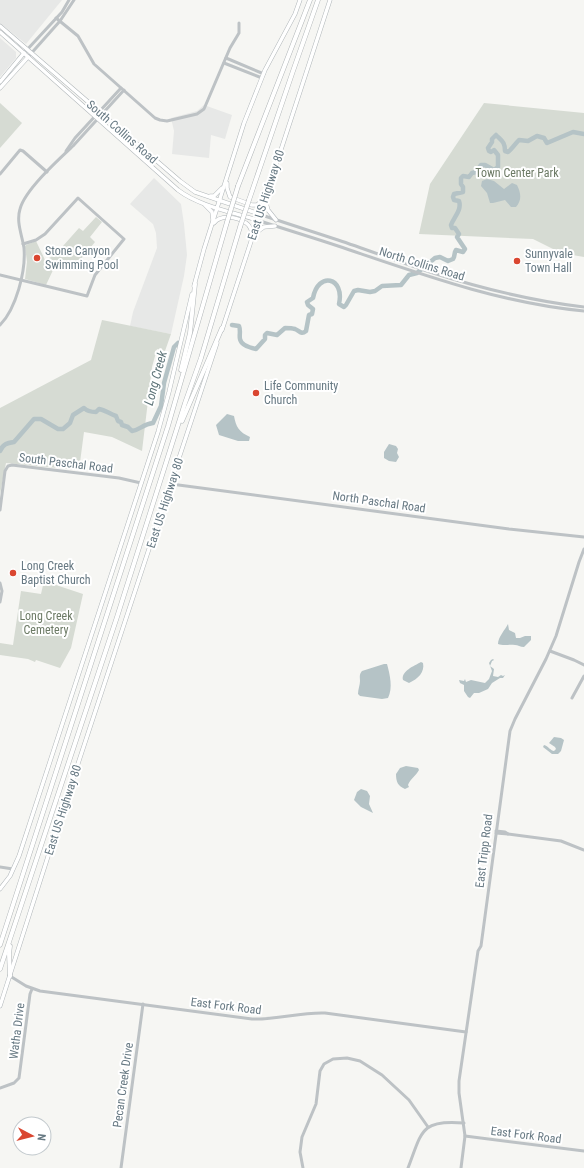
<svg xmlns="http://www.w3.org/2000/svg" width="584" height="1168" font-family="'Roboto Condensed',sans-serif">
	<style>
		.built { fill: #e7e8e7 }
		.green { fill: #d6dbd3 }
		.water { fill: #b5c3c6 }
		.lines { fill: none; stroke-linecap: round; stroke-linejoin: round }
		.river { stroke: #b5c3c6; stroke-width: 4.5 }
		.major-casing { stroke: #b1b7ba; stroke-width: 4.5 }
		.highway-casing { stroke: #b1b6b8; stroke-width: 5 }
		.minor { stroke: #bdc2c5; stroke-width: 3 }
		.major { stroke: #fff; stroke-width: 3.5 }
		.highway { stroke: #fff; stroke-width: 4 }
		.highway-bridge-casing { stroke: #b1b6b8; stroke-width: 5; stroke-linecap: butt }
		.highway-bridge { stroke: #fff; stroke-width: 4 }
		.poi-dot { fill: #da4630; stroke: #fff; stroke-width: 1.5 }
		.labels { text-anchor: middle; stroke-width: 4; stroke-linejoin: round; paint-order: stroke }
		.street-label { font-size: 12px; fill: #677983; stroke: #fff }
		.park-label { font-size: 12px; fill: #6c7a65; stroke: #fff }
		.poi-label { font-size: 12px; fill: #677983; stroke: #fff; text-anchor: start }
		.water-label { font-size: 13px; font-style: italic; fill: #5e7478; stroke: #fff }
	</style>
	<rect width="100%" height="100%" fill="#f6f6f3"/>
	<g class="built">
		<polygon points="0,0 62,0 26,44 0,23"/>
		<polygon points="0,38 16,52 16,58 0,77"/>
		<polygon points="204,105 232,115 225,139 211,135 209,158 172,154 174,131 171,118 197,111"/>
		<polygon points="154,178 181,204 184,224 187,255 184,276 171,334 130,326 133,312 157,248 156,233 153,224 130,204"/>
	</g>
	<g class="green">
		<polygon points="0,103 22,123 0,148"/>
		<polygon points="484,103 584,113 584,257 561,253 533,239 419,234 430,184"/>
		<polygon points="96,217 102,222 90,237 95,242 71,271 59,265 54,268 46,285 25,279 27,262 25,246 26,245 36,241 45,260 55,255 79,228 83,231"/>
		<polygon points="102,320 171,334 165,351 157,349 152,367 142,451 112,437 84,432 79,470 6,463 0,494 0,408 91,360"/>
		<polygon points="44,581 83,594 71,648 60,668 36,660 35,662 28,659 0,655 0,643 13,645 21,591 41,594"/>
	</g>
	<g class="water">
		<path d="M487,179l7,2 10,8 8,-6 5,2c4,8 5,15 -1,22h-5l-6,-7 -12,3h-3l-3,-10 -6,-7 1,-5z"/>
		<path d="M227,414l7,2c2,11 5,16 16,21l-1,4h-11l-19,-6 -3,-10z"/>
		<polygon points="389,444 396,446 398,449 397,453 399,457 396,462 389,461 384,458 384,452"/>
		<path d="M508,624l1,6 6,3 1,5h4l5,-2h6v4l-7,7c-4,0 -6,-2 -9,-2 -6,-1 -11,1 -17,-1 0,-7 7,-14 10,-20z"/>
		<polygon points="493,659 494,660 492,661 490,666 494,669 493,676 498,677 501,675 503,676 505,675 503,678 500,678 492,683 488,689 479,693 474,693 470,698 468,697 464,691 464,685 460,683 459,680 464,681 465,679 466,682 471,680 485,683 489,679 492,671 489,663 491,660"/>
		<path d="M421,662l2,1c2,9 -5,16 -14,20l-6,-3c-2,-9 11,-14 18,-18z"/>
		<path d="M384,664h3c3,11 6,24 1,34l-6,1 -22,-3 -2,-2c0,-5 2,-9 2,-13 0,-5 -1,-6 2,-10z"/>
		<path d="M554,737l7,1 3,2 -3,11 -3,3h-6l-9,-7 1,-2c4,1 7,6 10,6l2,-2 -1,-2 -6,-4z"/>
		<path d="M406,766l12,2 1,2c-3,6 -9,9 -11,15l1,2 -4,2c-7,-3 -9,-7 -9,-15l4,-6z"/>
		<polygon points="361,789 367,791 370,796 369,804 373,813 361,807 354,800 357,792"/>
	</g>
	<g class="lines">
		<g class="river">
			<path d="M232,325l7,1c2,5 0,9 1,13 1,6 11,9 16,10l9,-10v-4l2,-2 10,2 8,-7c3,0 7,0 10,1 5,2 6,6 11,2l3,-16 3,-1 1,-5 -5,-4 -1,-3 6,-4c5,-27 32,-21 26,6l5,3 2,-2 8,-14 4,-1 12,2 5,-1 7,-5 19,-1 8,-10 8,-2 18,-15 5,-1 8,4 5,-2 1,-2 1,-5 1,-2 7,2 2,-3 -8,-12 2,-3 -4,-6h-3l-1,-3c3,-8 11,-15 8,-24l-5,-1 -1,-3 1,-3 9,-2v-5l-2,-3v-6l2,-2 6,1 3,-4 4,-1 5,-7h4l9,5 4,-3v-12l-4,-5 -3,2 -2,-1 -1,-3 4,-6v-3l4,-4c6,6 9,7 9,16l3,1c4,-3 7,-8 11,-12l9,1 9,-5 7,2 3,5 26,-11 11,2"/>
			<path d="M0,451c3,-7 7,-8 14,-9l20,-23h7l17,10h5l7,-6 3,-8 11,-7c3,3 7,4 12,4l3,-3c6,1 11,5 17,7l2,5 3,1 1,3 6,2 4,4c8,-1 11,-7 21,-8l8,-17 3,-23 10,-36 4,-4"/>
		</g>
		<defs>
			<g id="major">
				<polyline points="0,26 180,181 195,192 259,214"/>
				<path d="M0,32l178,158c21,16 54,22 79,30"/>
				<polyline points="0,82 24,53"/>
				<polyline points="0,88 28,57"/>
				<polyline points="227,183 227,188 230,197 252,205 257,205 264,199"/>
				<polyline points="210,196 214,196 222,188"/>
				<polyline points="265,199 268,210 276,220"/>
				<polyline points="205,205 212,212 213,220"/>
				<path d="M214,223c7,-9 23,-6 32,0 4,2 5,7 7,11"/>
				<polyline points="254,234 264,227 275,226"/>
				<polyline points="194,286 204,249 244,123 265,70 295,14 300,0"/>
				<polyline points="222,330 330,0"/>
				<polyline points="0,889 10,876 19,856 158,432 169,392 192,294"/>
				<polyline points="0,1006 68,794 217,343"/>
			</g>
			<g id="highway">
				<polyline points="238,186 310,0"/>
				<polyline points="249,200 293,71 318,0"/>
				<polyline points="181,370 190,333 195,284"/>
				<polyline points="182,421 222,328"/>
				<polyline points="0,945 168,426 227,222"/>
				<polyline points="0,969 117,617 185,403 201,358 240,227"/>
				<polyline points="10,976 9,954 10,946"/>
			</g>
		</defs>
		<use href="#major" class="major-casing"/>
		<use href="#highway" class="highway-casing"/>
		<g class="minor">
			<polyline points="56,18 78,36 94,64 155,118 160,120 167,121 197,114 204,109 230,48 239,33 239,23"/>
			<polyline points="24,53 62,12 69,0"/>
			<polyline points="28,57 60,21 74,0"/>
			<polyline points="226,58 264,74"/>
			<polyline points="224,63 262,78"/>
			<polyline points="66,151 75,138 121,88"/>
			<polyline points="0,174 20,150 23,151 47,172"/>
			<path d="M259,214c26,9 52,17 79,26 30,10 61,22 92,32 50,16 102,29 154,35"/>
			<path d="M257,220c27,9 54,17 81,26 80,27 161,57 246,65"/>
			<polyline points="0,275 87,296 95,275 124,239 78,198 45,234 36,240 23,244"/>
			<path d="M0,325c16,-16 26,-54 24,-77 -2,-13 -8,-26 -4,-39 5,-19 38,-49 53,-63l51,-56"/>
			<polyline points="171,484 509,529 584,537"/>
			<polyline points="0,510 5,471 8,466 12,465 119,478 141,483"/>
			<polyline points="0,583 2,591 0,602"/>
			<polyline points="550,651 574,660 584,665"/>
			<polyline points="572,698 584,676"/>
			<polyline points="496,831 505,832 508,834"/>
			<polyline points="496,833 508,834 561,841 584,850"/>
			<polyline points="0,867 13,869"/>
			<path d="M10,976l16,10 14,5 212,28c25,1 48,-7 73,-6l141,19"/>
			<polyline points="0,1088 14,1083 19,1078 30,994 32,989"/>
			<polyline points="465,1136 584,1151"/>
			<polyline points="121,1168 143,1004"/>
			<polyline points="303,1168 300,1152 302,1137 316,1104 320,1071 324,1064 333,1059 347,1058 360,1061 382,1075 409,1100 428,1127"/>
			<path d="M408,1168c14,-36 12,-49 56,-45"/>
			<polyline points="461,1168 465,1136 459,1093 459,1081 478,951 481,946 510,731 515,719 546,659 556,636 579,562 584,549"/>
		</g>
		<use href="#major" class="major"/>
		<use href="#highway" class="highway"/>
		<defs>
			<g id="highway-bridge">
				<polyline points="227,222 238,186"/>
				<polyline points="240,227 249,200"/>
			</g>
		</defs>
		<use href="#highway-bridge" class="highway-bridge-casing"/>
		<use href="#highway-bridge" class="highway-bridge"/>
	</g>
	<g class="poi-dot">
		<circle cx="37" cy="258" r="4"/>
		<circle cx="517" cy="261" r="4"/>
		<circle cx="256" cy="393" r="4"/>
		<circle cx="13" cy="573" r="4"/>
	</g>
	<g class="labels">
		<g class="street-label">
			<text transform="translate(122 132) rotate(41)" y="4">South Collins Road</text>
			<text transform="translate(266 195) rotate(-72)" y="4">East US Highway 80</text>
			<text transform="translate(422 264) rotate(17)" y="4">North Collins Road</text>
			<text transform="translate(66 463) rotate(7)" y="4">South Paschal Road</text>
			<text transform="translate(379 502) rotate(8)" y="4">North Paschal Road</text>
			<text transform="translate(165 503) rotate(-72)" y="4">East US Highway 80</text>
			<text transform="translate(63 810) rotate(-72)" y="4">East US Highway 80</text>
			<text transform="translate(484 851) rotate(-83)" y="4">East Tripp Road</text>
			<text transform="translate(226 1006) rotate(7)" y="4">East Fork Road</text>
			<text transform="translate(17 1031) rotate(-83)" y="4">Watha Drive</text>
			<text transform="translate(123 1085) rotate(-82)" y="4">Pecan Creek Drive</text>
			<text transform="translate(526 1135) rotate(7)" y="4">East Fork Road</text>
		</g>
		<g class="park-label">
			<text x="517" y="177">Town Center Park</text>
			<text x="46" y="620">Long Creek<tspan x="46" dy="14">Cemetery</tspan></text>
		</g>
		<g class="poi-label">
			<text x="45" y="255">Stone Canyon<tspan x="45" dy="14">Swimming Pool</tspan></text>
			<text x="525" y="258">Sunnyvale<tspan x="525" dy="14">Town Hall</tspan></text>
			<text x="264" y="390">Life Community<tspan x="264" dy="14">Church</tspan></text>
			<text x="21" y="570">Long Creek<tspan x="21" dy="14">Baptist Church</tspan></text>
		</g>
		<g class="water-label">
			<text transform="translate(155 378) rotate(-75)" y="5">Long Creek</text>
		</g>
	</g>
	<g transform="translate(32 1136) rotate(97)"><circle r="19" fill="#ffffff" stroke="#c2c9cd"/>
	<path d="M0-3L7 15L0 10L-7 15Z" fill="#da4630"/>
	<text y="-6" font-size="11" font-weight="bold" text-anchor="middle" fill="#677983">N</text>
	</g>
</svg>
